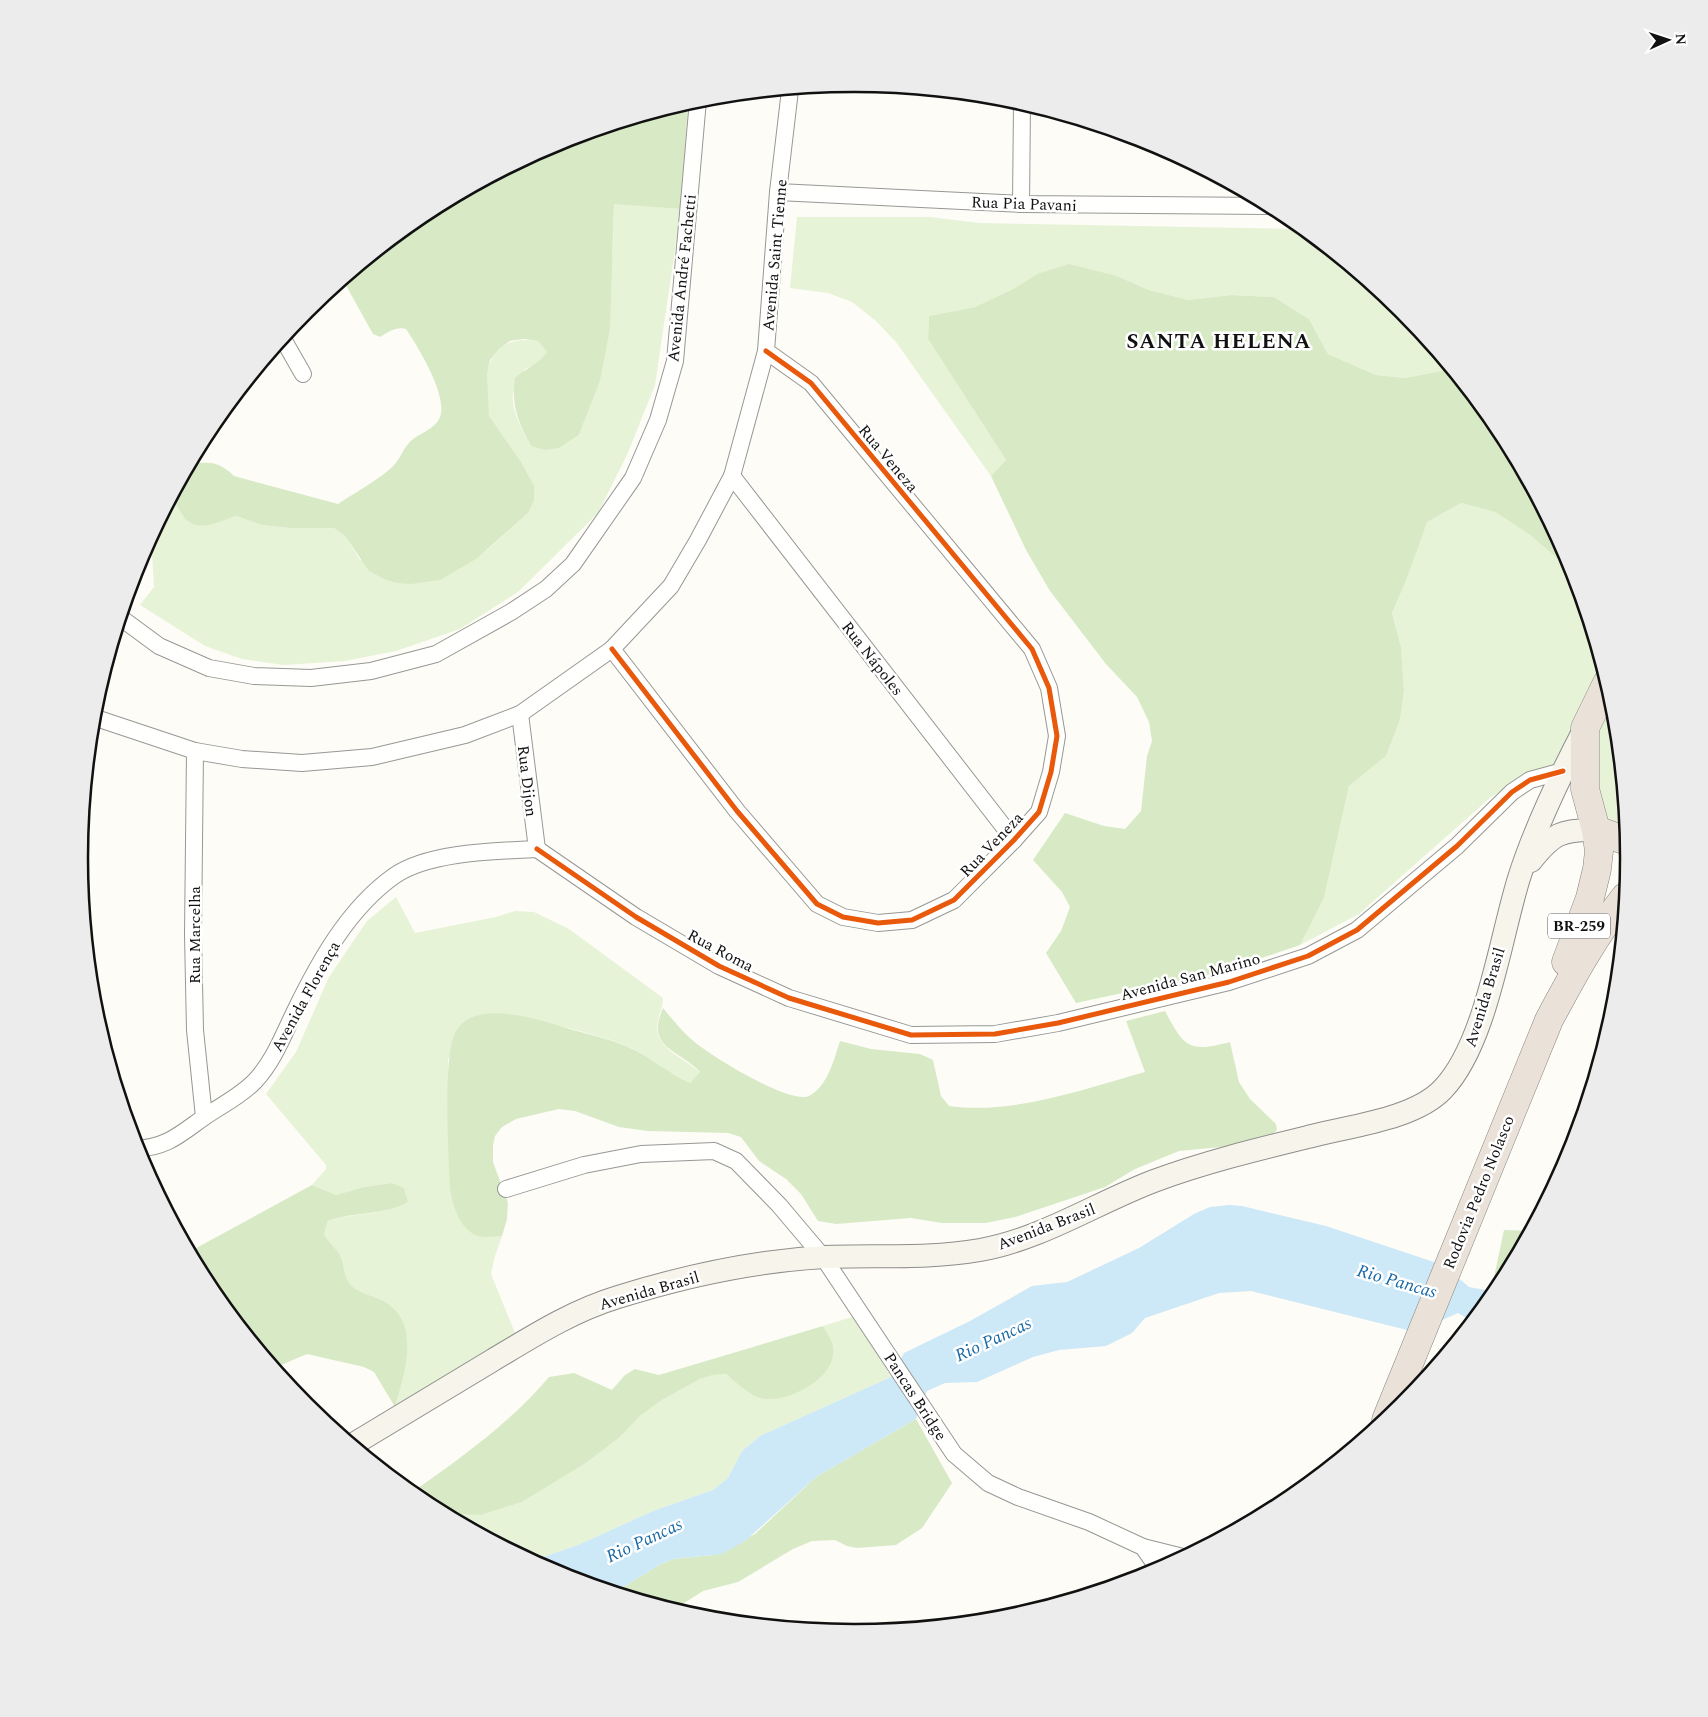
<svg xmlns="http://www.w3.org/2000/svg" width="1708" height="1717" font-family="Spectral,serif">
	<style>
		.green { fill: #e7f3d7 }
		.forest { fill: #d8eac5 }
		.water { fill: #cde8f7 }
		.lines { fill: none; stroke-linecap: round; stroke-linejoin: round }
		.street-casing { stroke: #979795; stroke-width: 18 }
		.secondary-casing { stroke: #8e8d8b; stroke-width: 24 }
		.highway-casing { stroke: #858482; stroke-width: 29 }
		.street { stroke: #fffffe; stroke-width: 16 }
		.secondary { stroke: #f6f4eb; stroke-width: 22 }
		.highway { stroke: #eae1d8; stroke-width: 28 }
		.cycleway-casing { stroke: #fff; stroke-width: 8 }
		.cycleway { stroke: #e8590c; stroke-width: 5 }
		.labels { text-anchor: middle; stroke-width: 5; stroke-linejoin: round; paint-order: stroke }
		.shield { fill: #fff; stroke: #585858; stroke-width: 1 }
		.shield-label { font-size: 15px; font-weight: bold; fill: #111 }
		.street-label { font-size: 16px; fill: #111; stroke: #fff }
		.water-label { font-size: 18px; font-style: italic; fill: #1768a6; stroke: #fff }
		.district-label { font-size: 21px; font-weight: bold; letter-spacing: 1px; fill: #111; stroke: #fff }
		.rim { fill: none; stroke: #111; stroke-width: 2.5 }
	</style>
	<rect width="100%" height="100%" fill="#fdfcf7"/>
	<g class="green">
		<path d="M614,203l67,6 -26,176 -28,70 -29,58 -80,79 -58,37 -64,22 -51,10 -61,4 -42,-6 -37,-13 -65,-41 14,-18 -2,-33 -7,-6 26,-49 13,18 39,3 13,-4 26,9 28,3h44l11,8 15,24 127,-10 41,-37c-5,-20 -9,-40 -16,-59 -4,-14 -20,-25 -23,-39 -9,-40 -1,-82 49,-74l9,11 -8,12 -14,5c-3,7 -11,17 -12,25 -2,18 10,36 18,52l28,2 20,-13 21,-54 13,-133z"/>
		<polygon points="797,217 930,217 979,223 1303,229 1402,311 1451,369 1405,378 1376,375 1328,354 1309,319 1274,297 1231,295 1188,300 1149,290 1117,276 1037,274 1013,289 975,307 929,316 928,339 1006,460 991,476 896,342 876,321 852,302 828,293 790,288"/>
		<polygon points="1461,503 1495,512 1530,535 1573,572 1607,683 1567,762 1533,772 1491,797 1359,914 1300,945 1324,898 1349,786 1386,756 1400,720 1404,691 1401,647 1392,613 1406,581 1426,522"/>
		<path d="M1612,699l15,136h-6c-7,-7 -20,-17 -23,-26 -11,-34 -3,-80 14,-110z"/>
		<path d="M396,897l19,36 81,-16 19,-6 19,1 35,17 94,69c0,10 -4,15 -5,23 -6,28 27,36 42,52l-10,10c-21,-10 -38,-25 -59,-35 -18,-8 -36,-13 -55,-18 -37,-9 -59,-17 -98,-15l-30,44 2,131c4,21 13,31 28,46h24l-7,20 -4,18 26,64 -122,69c8,-31 25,-81 -8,-104 -12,-8 -27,-8 -37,-19 -7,-8 -5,-21 -10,-29 -4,-7 -12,-13 -16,-21l4,-13c26,-9 57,-5 80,-19l-17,-19 -27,4 -28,8 -24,-10 14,-16v-4l-60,-71 30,-42 33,-75 38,-56z"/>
		<polygon points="855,1316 891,1377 760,1436 742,1451 728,1478 713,1490 653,1511 578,1545 532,1561 445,1514 481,1515 522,1502 586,1463 620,1437 640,1416 662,1400 700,1379 713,1375 726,1374 749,1393 777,1398 789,1394 833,1346 823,1326"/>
	</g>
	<g class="forest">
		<path d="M688,103l-7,106 -67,-5 -4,125 -10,52 -21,54 -20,13 -14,2 -14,-4c-13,-25 -20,-39 -16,-68 12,-11 22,-12 32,-26l-9,-11 -14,-2 -14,2 -11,8 -9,11 -3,14 2,42 32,46 13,24v14l-6,13 -52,46 -36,21 -29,4 -14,-1 -13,-4 -15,-8 -24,-35 -11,-8h-44l-28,-3 -26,-9c-18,6 -39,18 -53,0 -4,-6 -7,-12 -12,-17l19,-35c21,-2 28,-3 44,12l104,28c15,-10 47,-28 57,-40 5,-6 8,-14 13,-20 8,-10 22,-12 30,-23 14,-20 -20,-74 -32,-92 -9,-3 -18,3 -26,8l-7,-3 -30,-54 81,-66 134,-72z"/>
		<polygon points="1069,264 1117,276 1149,290 1188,300 1231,295 1274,297 1309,319 1328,354 1376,375 1405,378 1451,369 1499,428 1570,562 1573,572 1530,535 1495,512 1461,503 1427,522 1406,581 1392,613 1401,647 1404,691 1400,720 1386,756 1349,786 1324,898 1300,945 1220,972 1076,1003 1046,953 1061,931 1070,907 1062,892 1033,860 1065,813 1104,826 1125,829 1141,811 1147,756 1152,741 1149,722 1137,697 1106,664 1050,591 1026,550 991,476 1006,460 928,339 929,316 975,307 1013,289 1037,274"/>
		<path d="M663,1008c9,11 18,22 28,31 16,15 99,66 118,57 19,-10 25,-37 31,-55l31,8 49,5 13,6 8,36 8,10c63,9 135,-17 196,-34l-19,-51 39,-10c19,36 24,42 65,31l9,40 11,17 26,25 1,6 -8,8 -16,6 -74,7 -44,18 -30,18 -90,30 -29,6h-44l-31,-5 -75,6 -18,-3 -17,-27 -15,-15 -27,-18 -18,-24 -13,-4 -80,-2 -29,-4 -44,-16 -16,-2 -43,10 -14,8 -7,9 -2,10v16l15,41 -1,16 -5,17c-7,0 -18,2 -24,0 -18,-6 -25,-30 -28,-46 -1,-31 -8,-136 6,-159 20,-34 88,-10 117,-1 19,5 37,9 55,17 22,9 40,26 62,36l10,-11c-21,-23 -55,-23 -37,-64z"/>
		<path d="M391,1183l13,5 4,14c-23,14 -54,9 -80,19l-4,13c4,8 12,14 16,21 5,9 3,21 10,29 10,11 25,11 37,19 34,23 17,72 8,104l-21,-35 -10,-5 -57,-13 -33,14 -65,-79 -20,-37 123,-67 24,10 28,-8z"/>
		<polygon points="1504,1230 1530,1231 1496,1292 1491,1291"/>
		<path d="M823,1326c3,6 9,14 10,20 5,32 -43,55 -68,53 -15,-2 -28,-16 -39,-25l-13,1 -13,4 -38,21 -22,16 -20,21 -34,26 -64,39 -41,13 -36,-1 -22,-11 -12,-10c50,-35 99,-70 138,-116l25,-4 38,17 13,-15 10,-6 24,6z"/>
		<polygon points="916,1419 952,1483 922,1528 896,1545 857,1548 847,1546 835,1540 812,1541 793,1549 738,1582 703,1591 673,1610 615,1592 659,1565 673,1559 713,1555 755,1534 816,1477"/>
	</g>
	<polygon class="water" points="1229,1205 1242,1206 1326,1226 1443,1265 1469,1287 1496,1292 1472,1321 1458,1313 1415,1332 1251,1291 1219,1293 1145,1318 1132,1333 1106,1346 1059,1350 1033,1357 977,1382 945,1383 927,1391 916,1419 816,1477 745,1541 722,1554 673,1559 659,1565 615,1592 557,1575 532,1561 578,1545 653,1511 713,1490 728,1478 742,1451 760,1436 891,1377 904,1353 970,1321 1032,1286 1067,1282 1139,1248 1194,1214 1210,1207"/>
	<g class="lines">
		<defs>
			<g id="street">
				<polyline points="778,192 1021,204 1269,206"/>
				<polyline points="1021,204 1022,103"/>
				<polyline points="283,339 303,374"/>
				<polyline points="732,476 1014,840"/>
				<polyline points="121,618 159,646 209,668 254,676 311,678 371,671 436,654 511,612 546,589 573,564 633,478 658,420 675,361 698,100"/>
				<polyline points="612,649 737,811 817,904 843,917 878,923 912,920 954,900 1014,840 1039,812 1051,772 1057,736 1049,688 1032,649 811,383 766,351"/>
				<polyline points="520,714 537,849"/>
				<polyline points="93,717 195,751 242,759 302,763 372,757 465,735 520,714 612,649 671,586 698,540 732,476 766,351 778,192 790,90"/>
				<polyline points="195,751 193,935 195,1030 204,1117"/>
				<polyline points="537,849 636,917 719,966 789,998 911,1035 995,1034 1058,1023 1229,982 1308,956 1357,930 1457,846 1512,792 1530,780 1563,771"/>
				<path d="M136,1149c31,-2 43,-14 67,-31 17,-12 38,-22 52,-37 19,-20 29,-48 41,-72 24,-49 53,-101 98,-133 34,-24 101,-25 143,-27"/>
				<polyline points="506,1189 584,1165 641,1154 714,1151 736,1161 779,1205 823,1257 954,1454 988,1483 1018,1497 1089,1522 1143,1547 1159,1570"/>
				<polyline points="1143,1547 1183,1557"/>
			</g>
			<g id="secondary">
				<path d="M1531,861c21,-27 31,-32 65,-31"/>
				<path d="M352,1445c47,-28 94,-57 141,-85 40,-24 79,-49 125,-63 67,-21 136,-36 206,-40 52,-2 105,2 156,-7 62,-11 116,-47 174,-69 51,-19 105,-32 158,-45 38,-10 103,-17 131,-47 43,-45 57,-150 76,-211 16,-51 41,-102 66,-150"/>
			</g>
			<g id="highway">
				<polyline points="1596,830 1627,841"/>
				<polyline points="1566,962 1590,898 1597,869 1599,851 1596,830 1585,789 1585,728 1607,683"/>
				<path d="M1386,1420l163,-400c23,-43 45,-84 76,-123"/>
			</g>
		</defs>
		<use href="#street" class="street-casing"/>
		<use href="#secondary" class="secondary-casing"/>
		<use href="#highway" class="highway-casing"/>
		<use href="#street" class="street"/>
		<use href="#secondary" class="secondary"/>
		<use href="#highway" class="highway"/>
		<defs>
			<g id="cycleway">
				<polyline points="612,649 737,811 817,904 843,917 878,923 912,920 954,900 1014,840 1039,812 1051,772 1057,736 1049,688 1032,649 811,383 766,351"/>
				<polyline points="537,849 636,917 719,966 789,998 911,1035 995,1034 1058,1023 1229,982 1308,956 1357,930 1457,846 1512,792 1530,780 1563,771"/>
			</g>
		</defs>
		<use href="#cycleway" class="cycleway-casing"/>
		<use href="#cycleway" class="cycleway"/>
	</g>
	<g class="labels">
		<rect class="shield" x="1548" y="913.5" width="62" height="25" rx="4"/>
		<g class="shield-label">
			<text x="1579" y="931">BR-259</text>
		</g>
		<g class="street-label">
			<text transform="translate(1024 203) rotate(2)" y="6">Rua Pia Pavani</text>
			<text transform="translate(774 255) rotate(-85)" y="6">Avenida Saint Tienne</text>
			<text transform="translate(681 278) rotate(-84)" y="6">Avenida André Fachetti</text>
			<text transform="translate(889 458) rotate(50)" y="6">Rua Veneza</text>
			<text transform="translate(873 658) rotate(52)" y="6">Rua Nápoles</text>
			<text transform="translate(528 781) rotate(83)" y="6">Rua Dijon</text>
			<text transform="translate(991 844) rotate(-46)" y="6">Rua Veneza</text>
			<text transform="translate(194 935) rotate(-90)" y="6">Rua Marcelha</text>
			<text transform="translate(721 950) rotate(28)" y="6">Rua Roma</text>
			<text transform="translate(1190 976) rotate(-15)" y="6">Avenida San Marino</text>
			<text transform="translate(305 996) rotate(-61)" y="6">Avenida Florença</text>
			<text transform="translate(1484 997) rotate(-73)" y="6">Avenida Brasil</text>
			<text transform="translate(1478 1192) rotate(-68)" y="6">Rodovia Pedro Nolasco</text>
			<text transform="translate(1046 1226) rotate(-21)" y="6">Avenida Brasil</text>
			<text transform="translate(649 1290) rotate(-16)" y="6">Avenida Brasil</text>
			<text transform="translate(916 1396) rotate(57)" y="6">Pancas Bridge</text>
		</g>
		<g class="water-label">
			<text transform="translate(1397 1281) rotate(16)" y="6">Rio Pancas</text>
			<text transform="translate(993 1339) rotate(-25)" y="6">Rio Pancas</text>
			<text transform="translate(644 1540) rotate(-25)" y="6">Rio Pancas</text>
		</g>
		<g class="district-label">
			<text x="1219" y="348">SANTA HELENA</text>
		</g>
	</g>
	<path d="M0 0H1708V1717H0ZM88 858a766 766 0 1 1 1532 0a766 766 0 1 1-1532 0Z" fill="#ececec" fill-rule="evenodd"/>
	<path class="rim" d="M88 858a766 766 0 1 1 1532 0a766 766 0 1 1-1532 0Z"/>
	<g transform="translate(1668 40) rotate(87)" stroke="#ffffff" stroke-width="4" paint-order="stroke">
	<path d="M0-4L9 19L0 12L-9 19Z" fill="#111111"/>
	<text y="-8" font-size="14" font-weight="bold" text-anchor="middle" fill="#111111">N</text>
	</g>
</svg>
